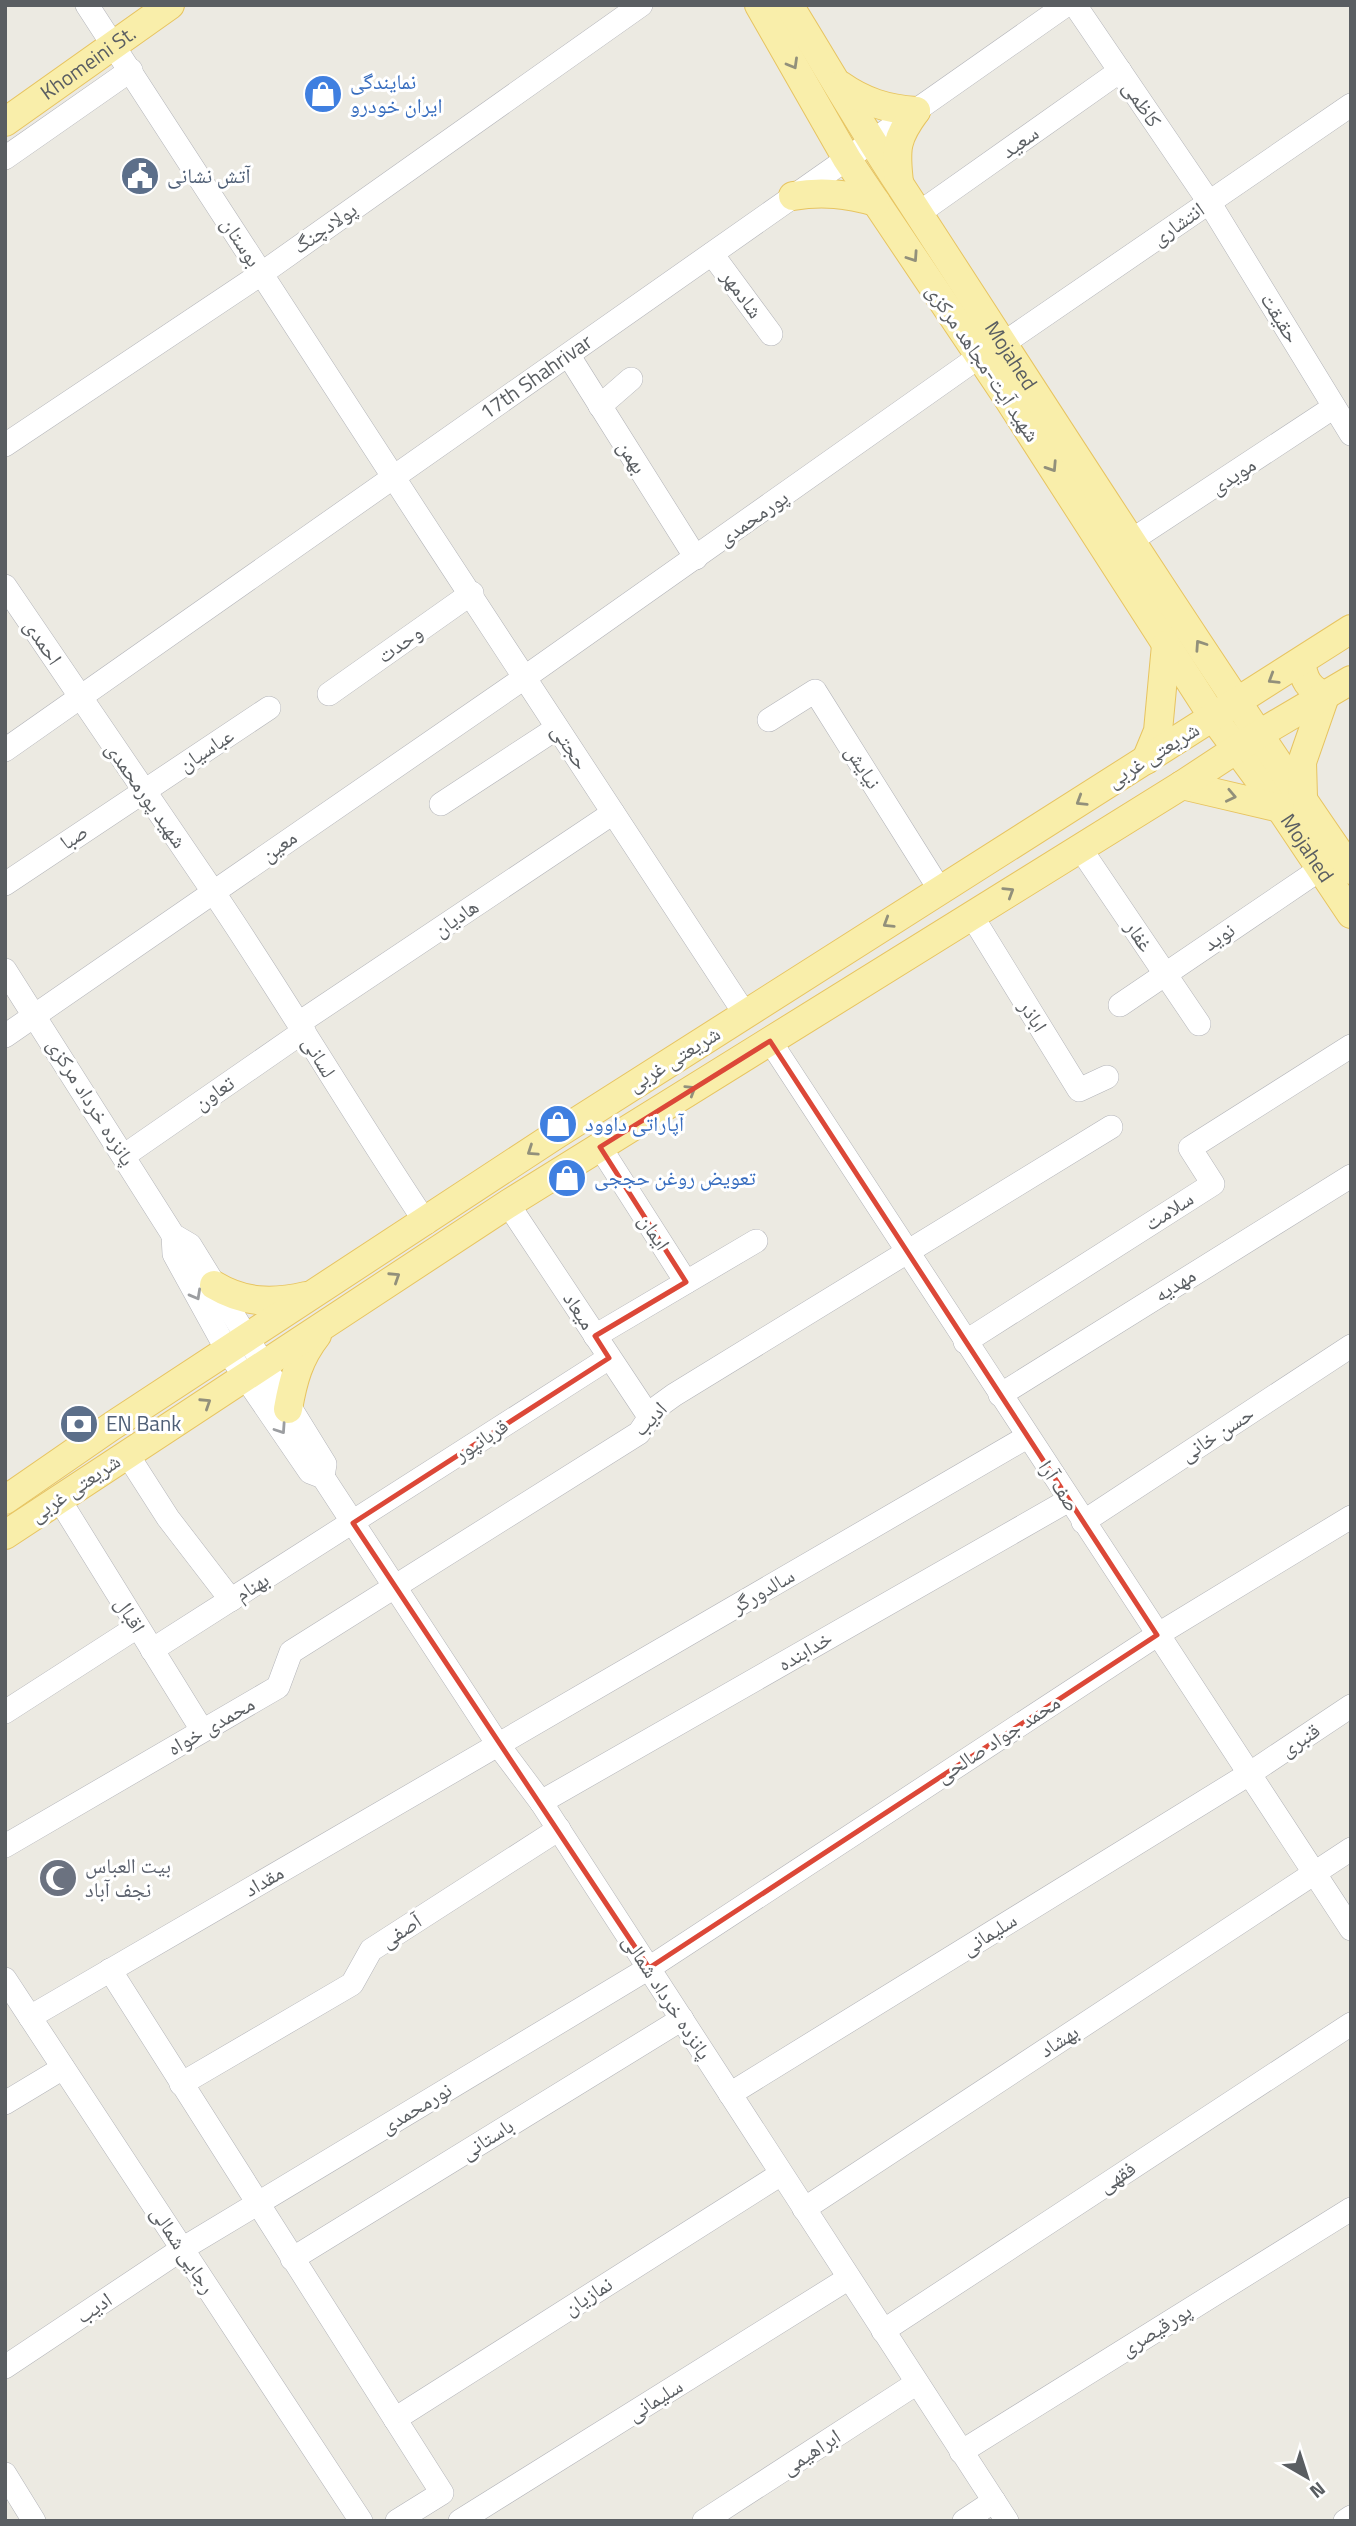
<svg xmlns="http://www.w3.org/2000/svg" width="1356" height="2526" font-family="'Titillium Web','Noto Naskh Arabic',sans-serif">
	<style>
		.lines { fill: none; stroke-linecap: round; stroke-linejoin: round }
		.minor-casing { stroke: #b3b4b9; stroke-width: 24 }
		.major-casing { stroke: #e7c461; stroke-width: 30 }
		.minor { stroke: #fff; stroke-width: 23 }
		.major { stroke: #f9eeaa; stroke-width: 28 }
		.oneway { stroke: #92907b }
		.oneway2 { stroke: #9c9ea1 }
		.marked { fill: none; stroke: #dc4838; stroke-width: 5; stroke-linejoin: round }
		.labels { text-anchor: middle; stroke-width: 6; stroke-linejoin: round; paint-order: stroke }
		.street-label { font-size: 21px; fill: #5a5e62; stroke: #fff }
		.shop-label { font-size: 21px; fill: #366cbe; stroke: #fff; text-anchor: start }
		.service-label { font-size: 21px; fill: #4e5e75; stroke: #fff; text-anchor: start }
		.worship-label { font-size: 21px; fill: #5b616d; stroke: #fff; text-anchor: start }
	</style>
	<rect width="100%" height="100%" fill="#eceae2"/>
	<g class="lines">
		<defs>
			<g id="minor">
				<path d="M87,5c217,338 438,673 658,1009"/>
				<polyline points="1075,5 1209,202 1351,434"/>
				<polyline points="5,158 131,70"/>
				<polyline points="919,213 1120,71"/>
				<polyline points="712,254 771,334"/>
				<polyline points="1004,343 1351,105"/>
				<polyline points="569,356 696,558"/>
				<polyline points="600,406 631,379"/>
				<polyline points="5,445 261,274 641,5"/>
				<polyline points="1129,542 1334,407"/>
				<path d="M5,586c69,103 140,204 209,307 73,108 139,221 212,330"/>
				<polyline points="329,694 472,593"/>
				<polyline points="769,720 815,691 940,890"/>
				<path id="s1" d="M5,750l1061,-745"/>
				<polyline points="441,804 557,728"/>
				<polyline points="1080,848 1199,1024"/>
				<polyline points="5,884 269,708"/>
				<polyline points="972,916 1079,1090 1107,1077"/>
				<polyline points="5,970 173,1235 190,1245 325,1464 323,1477"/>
				<polyline points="1120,1005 1319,870"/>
				<polyline points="299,1023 613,813"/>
				<polyline points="5,1036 524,678 980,356"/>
				<polyline points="770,1041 1351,1929"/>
				<polyline points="600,1147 686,1282"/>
				<polyline points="125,1155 304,1031"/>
				<polyline points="508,1204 650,1418"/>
				<polyline points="173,1235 174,1254 228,1352 310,1472 323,1477 499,1746 541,1802 1007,2521"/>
				<polyline points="595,1336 756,1241"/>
				<polyline points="965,1342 1213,1184 1190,1148 1351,1046"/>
				<polyline points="1000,1395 1351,1176"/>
				<polyline points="127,1454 168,1518 231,1600"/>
				<polyline points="59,1499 202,1730"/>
				<polyline points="1083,1522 1351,1346"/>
				<polyline points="152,1650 609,1358"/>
				<polyline points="5,1712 137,1627"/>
				<polyline points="541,1802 1069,1500"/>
				<polyline points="5,1846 278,1687 291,1652 639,1433 656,1408 674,1395 1111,1127"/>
				<polyline points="110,1970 442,2493 397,2521"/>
				<polyline points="5,1979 361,2521"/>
				<polyline points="30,2017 1027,1437"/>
				<polyline points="181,2084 352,1984 371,1950 559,1829"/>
				<polyline points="730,2094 1249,1774 1351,1706"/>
				<polyline points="5,2103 63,2068"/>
				<polyline points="804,2209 1351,1849"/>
				<polyline points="292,2259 682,2019"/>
				<polyline points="883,2331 1351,2024"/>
				<polyline points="5,2367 182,2249 649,1968 1157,1635 1351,1517"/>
				<polyline points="395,2419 781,2174"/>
				<polyline points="961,2452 1351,2209"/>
				<polyline points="5,2474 34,2521"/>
				<polyline points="460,2521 849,2278"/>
				<polyline points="704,2521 917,2383"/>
				<polyline points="964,2521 994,2501"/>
				<polyline points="1345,2521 1351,2517"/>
			</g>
			<g id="major">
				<path id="s2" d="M759,5l88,154 160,238 206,320 67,91 71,106"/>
				<path id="s3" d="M789,5c37,60 72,121 111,180 149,229 296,460 451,685"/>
				<path d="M840,85c24,17 47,24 76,26"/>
				<path id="s4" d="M5,122l165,-117"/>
				<path d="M899,182c-4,-34 -3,-44 17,-71"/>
				<path d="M793,196c30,-5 54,-2 83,6"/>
				<path d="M1301,662c3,18 7,26 24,34l-23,66 1,35"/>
				<polyline points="1146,760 1158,731 1166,645"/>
				<polyline points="1182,785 1280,808"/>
				<path d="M214,1285c30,18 58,19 92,11"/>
				<path d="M288,1409c5,-29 11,-51 29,-74"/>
				<polyline points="5,1500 112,1426 554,1136 1351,629"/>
				<polyline points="5,1535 508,1204 1182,785 1261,733 1351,680"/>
			</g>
		</defs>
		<use href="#minor" class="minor-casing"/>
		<use href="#major" class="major-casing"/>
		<use href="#minor" class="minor"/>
		<use href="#major" class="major"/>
	</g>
	<defs><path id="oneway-chevron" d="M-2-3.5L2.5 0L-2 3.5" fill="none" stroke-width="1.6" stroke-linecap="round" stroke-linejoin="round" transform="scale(1.75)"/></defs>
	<g class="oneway">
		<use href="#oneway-chevron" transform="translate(793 64) rotate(60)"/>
		<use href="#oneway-chevron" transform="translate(913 257) rotate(56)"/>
		<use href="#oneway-chevron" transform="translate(1052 467) rotate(57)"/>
		<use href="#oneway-chevron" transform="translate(1200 645) rotate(-124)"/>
		<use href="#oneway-chevron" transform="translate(1273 679) rotate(148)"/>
		<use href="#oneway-chevron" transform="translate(1231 796) rotate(12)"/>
		<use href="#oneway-chevron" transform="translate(1081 801) rotate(148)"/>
		<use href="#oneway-chevron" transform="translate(1009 892) rotate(-32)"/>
		<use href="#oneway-chevron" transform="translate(888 923) rotate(148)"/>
		<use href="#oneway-chevron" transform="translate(691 1090) rotate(-32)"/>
		<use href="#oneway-chevron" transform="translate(532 1151) rotate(146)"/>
		<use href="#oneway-chevron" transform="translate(395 1277) rotate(-33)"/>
		<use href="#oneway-chevron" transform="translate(206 1403) rotate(-33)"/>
	</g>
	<g class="oneway2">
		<use href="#oneway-chevron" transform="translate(196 1295) rotate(61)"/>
		<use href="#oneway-chevron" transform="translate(281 1429) rotate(56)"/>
	</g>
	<path class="marked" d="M770,1041l387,594 -508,333 -296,-445 256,-165 -14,-22 91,-54 -86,-135z"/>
	<defs>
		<symbol id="shop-disc" viewBox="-11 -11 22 22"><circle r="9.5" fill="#3f7fe0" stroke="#fff"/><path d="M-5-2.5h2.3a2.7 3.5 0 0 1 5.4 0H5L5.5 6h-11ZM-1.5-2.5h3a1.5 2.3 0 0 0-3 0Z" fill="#fff"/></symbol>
		<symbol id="civic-disc" viewBox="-11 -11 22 22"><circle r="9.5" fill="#5c6f8a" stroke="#fff"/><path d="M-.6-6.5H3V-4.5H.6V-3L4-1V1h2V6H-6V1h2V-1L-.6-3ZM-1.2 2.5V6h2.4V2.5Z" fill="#fff"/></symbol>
		<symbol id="bank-disc" viewBox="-11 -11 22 22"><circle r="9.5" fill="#5c6f8a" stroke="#fff"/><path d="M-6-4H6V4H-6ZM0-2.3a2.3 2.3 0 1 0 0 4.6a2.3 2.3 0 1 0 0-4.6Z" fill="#fff"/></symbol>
		<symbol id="mosque-disc" viewBox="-11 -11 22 22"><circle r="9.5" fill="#6b7280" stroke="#fff"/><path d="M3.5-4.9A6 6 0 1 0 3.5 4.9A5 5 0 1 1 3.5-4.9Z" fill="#fff"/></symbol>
	</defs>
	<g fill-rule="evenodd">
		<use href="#shop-disc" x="301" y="72" width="44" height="44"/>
		<use href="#civic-disc" x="118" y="154" width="44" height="44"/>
		<use href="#shop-disc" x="536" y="1102" width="44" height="44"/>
		<use href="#shop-disc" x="545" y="1156" width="44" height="44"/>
		<use href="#bank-disc" x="57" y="1402" width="44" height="44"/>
		<use href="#mosque-disc" x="36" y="1856" width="44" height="44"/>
	</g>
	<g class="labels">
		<g class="street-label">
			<text dy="7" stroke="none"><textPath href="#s4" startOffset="102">Khomeini St.</textPath></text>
			<text transform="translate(1142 104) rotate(56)" y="7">کاظمی</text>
			<text transform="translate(1020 142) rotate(-35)" y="7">سعید</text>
			<text transform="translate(1178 224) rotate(-35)" y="7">انتشاری</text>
			<text transform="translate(325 228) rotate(-35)" y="7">پولادچنگ</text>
			<text transform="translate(241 242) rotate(57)" y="7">بوستان</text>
			<text transform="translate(742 294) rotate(54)" y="7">شادمهر</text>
			<text transform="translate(1280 318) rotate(58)" y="7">حقیقت</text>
			<text dy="7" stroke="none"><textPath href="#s3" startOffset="415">Mojahed</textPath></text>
			<text transform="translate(983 363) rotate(56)" y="7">شهید آیت-مجاهد مرکزی</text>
			<text dy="7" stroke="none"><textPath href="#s1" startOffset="649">17th Shahrivar</textPath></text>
			<text transform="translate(632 457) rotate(58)" y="7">بهمن</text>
			<text transform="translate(1233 476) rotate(-33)" y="7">مویدی</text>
			<text transform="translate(753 518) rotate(-35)" y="7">پورمحمدی</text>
			<text transform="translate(43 642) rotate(56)" y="7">احمدی</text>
			<text transform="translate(400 644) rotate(-35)" y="7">وحدت</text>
			<text transform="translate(570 747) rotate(57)" y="7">حجتی</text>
			<text transform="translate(206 750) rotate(-33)" y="7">عباسیان</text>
			<text transform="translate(1153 755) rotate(-32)" y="7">شریعتی غربی</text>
			<text transform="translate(863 767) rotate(58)" y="7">نیایش</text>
			<text transform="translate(146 795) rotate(55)" y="7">شهید پورمحمدی</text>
			<text transform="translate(74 837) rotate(-34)" y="7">صبا</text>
			<text transform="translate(279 846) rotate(-35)" y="7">معین</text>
			<text dy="7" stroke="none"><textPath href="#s2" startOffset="1006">Mojahed</textPath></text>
			<text transform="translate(456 918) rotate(-34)" y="7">هادیان</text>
			<text transform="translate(1139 936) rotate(56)" y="7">غفار</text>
			<text transform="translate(1219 937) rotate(-34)" y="7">نوید</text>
			<text transform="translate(1033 1016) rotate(58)" y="7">اباذر</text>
			<text transform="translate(319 1057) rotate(59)" y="7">لسانی</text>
			<text transform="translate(674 1059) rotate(-32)" y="7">شریعتی غربی</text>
			<text transform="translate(214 1093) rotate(-34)" y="7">تعاون</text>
			<text transform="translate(91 1102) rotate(58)" y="7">پانزده خرداد مرکزی</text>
			<text transform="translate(1169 1211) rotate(-33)" y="7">سلامت</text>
			<text transform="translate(654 1232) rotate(57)" y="7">ایمان</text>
			<text transform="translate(1175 1285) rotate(-32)" y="7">مهدیه</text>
			<text transform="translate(579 1311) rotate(57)" y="7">میعاد</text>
			<text transform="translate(650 1419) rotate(-46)" y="7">ادیب</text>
			<text transform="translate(1217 1434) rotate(-33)" y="7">حسن خانی</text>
			<text transform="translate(481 1440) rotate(-33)" y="7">قربانپور</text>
			<text transform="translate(1059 1486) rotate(57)" y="7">صف آرا</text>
			<text transform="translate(75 1488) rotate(-34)" y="7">شریعتی غربی</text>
			<text transform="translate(252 1587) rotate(-32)" y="7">بهنام</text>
			<text transform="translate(763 1591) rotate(-30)" y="7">سالدورگر</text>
			<text transform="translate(130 1615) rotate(59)" y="7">اقبال</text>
			<text transform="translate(805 1651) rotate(-30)" y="7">خدابنده</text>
			<text transform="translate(211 1726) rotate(-30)" y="7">محمدی خواه</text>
			<text transform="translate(998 1739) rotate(-33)" y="7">محمد جواد صالحی</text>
			<text transform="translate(1300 1740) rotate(-33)" y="7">قنبری</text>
			<text transform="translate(264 1881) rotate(-30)" y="7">مقداد</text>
			<text transform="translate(401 1931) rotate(-33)" y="7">آصفی</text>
			<text transform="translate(989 1934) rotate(-32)" y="7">سلیمانی</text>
			<text transform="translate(667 1997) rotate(57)" y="7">پانزده خرداد شمالی</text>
			<text transform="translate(1059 2041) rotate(-33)" y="7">بهشاد</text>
			<text transform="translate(416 2108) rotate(-31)" y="7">نورمحمدی</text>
			<text transform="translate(487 2139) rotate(-32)" y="7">باستانی</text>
			<text transform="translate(1117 2177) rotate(-33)" y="7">فقهی</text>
			<text transform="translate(183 2250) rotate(57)" y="7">رجایی شمالی</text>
			<text transform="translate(588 2296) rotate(-32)" y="7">نمازیان</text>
			<text transform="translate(94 2308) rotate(-34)" y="7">ادیب</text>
			<text transform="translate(1156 2330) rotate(-32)" y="7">پورقیصری</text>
			<text transform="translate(655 2400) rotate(-32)" y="7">سلیمانی</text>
			<text transform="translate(811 2452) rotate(-33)" y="7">ابراهیمی</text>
		</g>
		<g class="shop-label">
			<text x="350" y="89">نمایندگی<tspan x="350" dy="24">ایران خودرو</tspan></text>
			<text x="585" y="1131">آپاراتی داوود</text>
			<text x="594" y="1185">تعویض روغن حججی</text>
		</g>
		<g class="service-label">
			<text x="167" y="183">آتش نشانی</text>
			<text x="106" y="1431">EN Bank</text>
		</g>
		<g class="worship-label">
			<text x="85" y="1873">بیت العباس<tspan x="85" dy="24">نجف آباد</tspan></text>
		</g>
	</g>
	<rect width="1356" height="2526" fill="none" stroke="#5a5e62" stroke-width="14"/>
	<g transform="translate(1307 2477) rotate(141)" stroke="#ffffff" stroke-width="5" paint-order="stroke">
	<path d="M0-5L12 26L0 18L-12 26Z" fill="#5a5e62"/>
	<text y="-10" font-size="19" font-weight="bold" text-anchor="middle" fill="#5a5e62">N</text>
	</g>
</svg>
